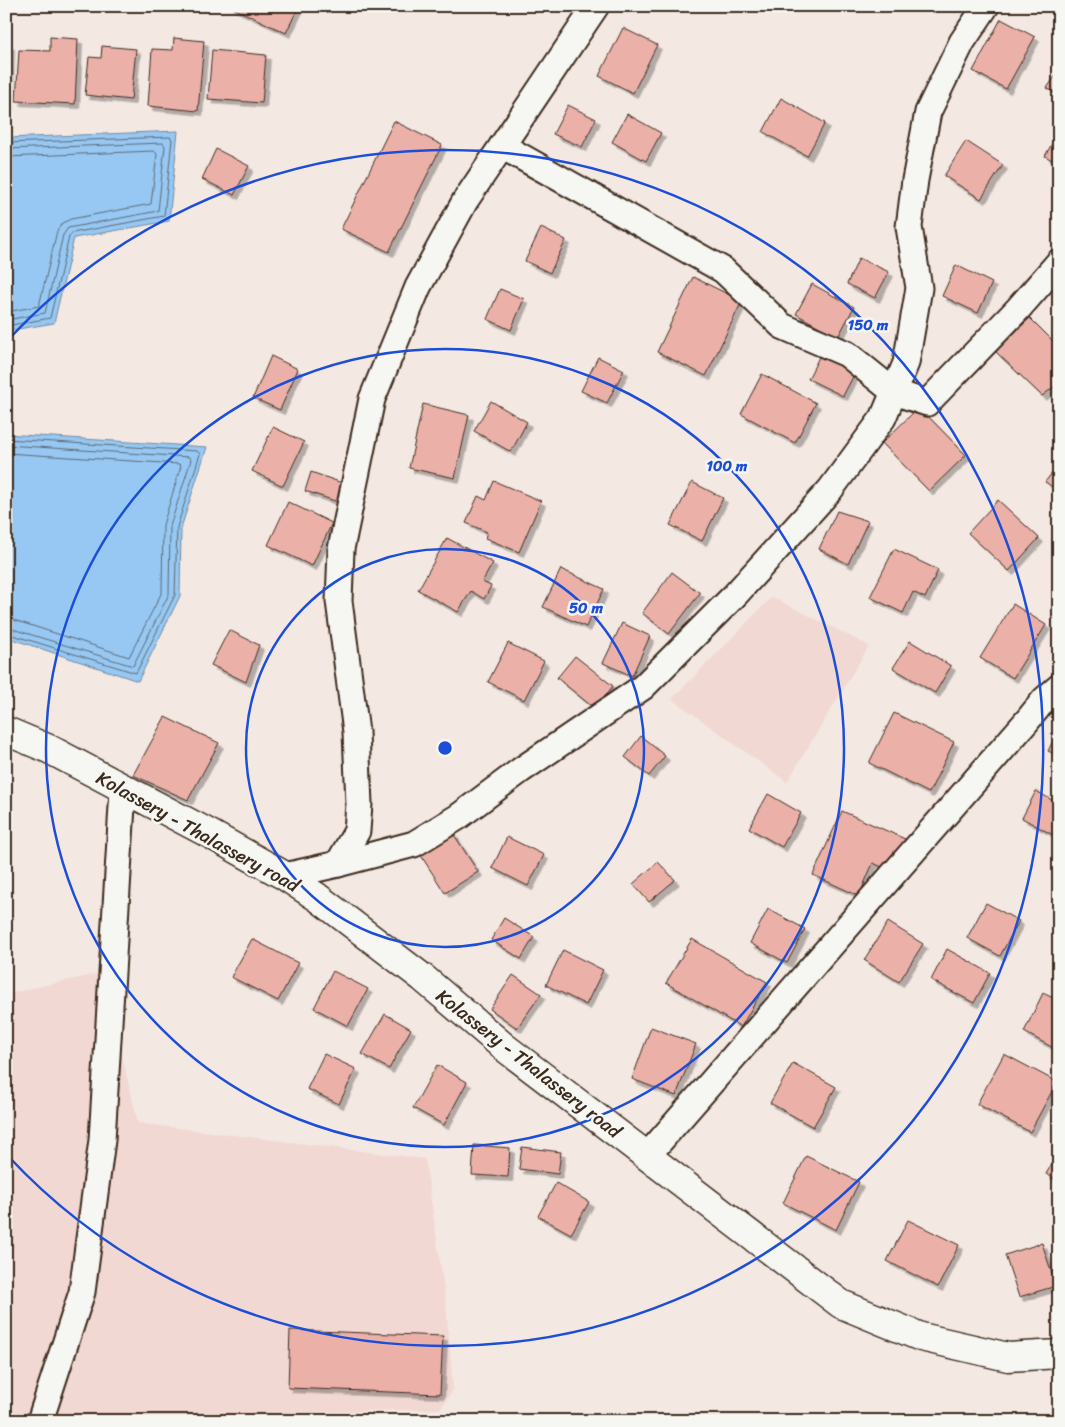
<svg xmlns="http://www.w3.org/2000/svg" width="1065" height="1427" font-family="Sriracha,sans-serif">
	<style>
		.built { fill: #f1d8d2 }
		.water { fill: #96c8f3; stroke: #72899e }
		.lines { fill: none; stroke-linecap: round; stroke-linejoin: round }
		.shore { stroke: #5f6973; stroke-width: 1 }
		.building { fill: #ebb1a9; stroke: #3b2a1e; filter: url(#shadow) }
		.street-casing { stroke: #3b2a1e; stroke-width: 29 }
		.secondary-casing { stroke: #3b2a1e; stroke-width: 31 }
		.street { stroke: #f6f6f2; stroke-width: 25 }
		.secondary { stroke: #f6f6f2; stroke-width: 28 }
		.ring { fill: none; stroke: #1d4ed8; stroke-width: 2.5 }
		.labels { text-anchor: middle; stroke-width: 5; stroke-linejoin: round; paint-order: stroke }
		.street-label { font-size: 19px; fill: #3b2a1e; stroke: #f6f6f2 }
		.centre { fill: #1d4ed8; stroke: #f6f6f2; stroke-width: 2.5 }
		.ring-label { font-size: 15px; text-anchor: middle; font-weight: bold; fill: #1d4ed8; stroke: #f6f6f2; stroke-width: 5; stroke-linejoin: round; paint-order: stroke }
	</style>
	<defs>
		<filter id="shadow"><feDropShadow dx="4.5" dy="4.5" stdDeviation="0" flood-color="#0004"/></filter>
	</defs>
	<rect width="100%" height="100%" fill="#f4e8e3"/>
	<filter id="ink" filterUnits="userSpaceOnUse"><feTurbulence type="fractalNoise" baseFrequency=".02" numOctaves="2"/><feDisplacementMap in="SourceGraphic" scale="10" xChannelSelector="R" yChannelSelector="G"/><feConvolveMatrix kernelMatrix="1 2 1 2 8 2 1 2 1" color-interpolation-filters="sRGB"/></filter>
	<g filter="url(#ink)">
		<g class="built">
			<polygon points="772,597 869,646 787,782 672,699"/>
			<polygon points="102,973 138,1123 425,1159 446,1303 453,1390 440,1409 256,1414 253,1421 6,1421 6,994"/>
		</g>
		<g class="water">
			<polygon points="178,131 169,221 74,238 54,323 6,331 6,138"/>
			<polygon points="6,434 207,447 181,528 180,596 138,681 6,637"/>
		</g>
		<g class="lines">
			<g class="shore">
				<polyline points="6,143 170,137 172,139 164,216 72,233 69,237 50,318 6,326"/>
				<polyline points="6,149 163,143 165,146 158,211 68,228 63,235 45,313 6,320"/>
				<polyline points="6,157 154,151 157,154 151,204 71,219 62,223 57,231 39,306 6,312"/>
				<polyline points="6,439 197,451 200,454 177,527 175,595 136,673 6,633"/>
				<polyline points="6,445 189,457 191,460 170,526 169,594 133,666 6,627"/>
				<polyline points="6,453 179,464 181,466 163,525 162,592 129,657 14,620 6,619"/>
			</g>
		</g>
		<g class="building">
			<polygon points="229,6 299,6 286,33"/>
			<polygon points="1001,19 1035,37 1006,89 973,71"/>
			<polygon points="623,28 657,45 633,93 599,76"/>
			<polygon points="50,37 78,39 75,104 16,101 19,50 50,51"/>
			<polygon points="174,38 204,41 198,111 148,106 152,49 173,50"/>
			<polygon points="6,44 10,45 9,106 6,106"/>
			<polygon points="102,46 136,49 131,100 85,95 89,57 101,58"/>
			<polygon points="212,50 266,55 262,103 208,99"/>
			<polygon points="1059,71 1059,96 1047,88"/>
			<polygon points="781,98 825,123 807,156 763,132"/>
			<polygon points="568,105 596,119 582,147 553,134"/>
			<polygon points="627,114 661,133 646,161 612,142"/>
			<polygon points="394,121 442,145 389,252 341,229"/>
			<polygon points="1059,131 1059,164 1045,156"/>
			<polygon points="966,141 1003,165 981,199 944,176"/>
			<polygon points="216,149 249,166 234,195 202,179"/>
			<polygon points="541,228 566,240 550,273 525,261"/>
			<polygon points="859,258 889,272 875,298 847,284"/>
			<polygon points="956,265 992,283 978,313 942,296"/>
			<polygon points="693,277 742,301 706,376 657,352"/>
			<polygon points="812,284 854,307 838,337 796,314"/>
			<polygon points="500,289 524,299 511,330 487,319"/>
			<polygon points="1030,318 1059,347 1059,383 1042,396 995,351"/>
			<polygon points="822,351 857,369 843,396 808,379"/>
			<polygon points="271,356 298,369 280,410 253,398"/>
			<polygon points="598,357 624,370 607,403 581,391"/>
			<polygon points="762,374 816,403 795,443 741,414"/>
			<polygon points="491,401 527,422 511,452 474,431"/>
			<polygon points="423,404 469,415 455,478 409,468"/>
			<polygon points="919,407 966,455 929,491 882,443"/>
			<polygon points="273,427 304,442 283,486 252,471"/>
			<polygon points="1059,464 1059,491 1045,482"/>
			<polygon points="311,472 345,484 338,502 305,491"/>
			<polygon points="494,481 541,501 519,552 485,538 487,532 466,523 478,496 486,500"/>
			<polygon points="692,482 723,498 702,541 670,525"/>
			<polygon points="998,500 1039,538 1009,571 968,533"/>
			<polygon points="288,502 332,523 312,566 268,545"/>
			<polygon points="837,511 868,521 848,564 819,549"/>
			<polygon points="447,538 493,563 482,582 491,586 484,599 471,591 458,612 418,590"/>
			<polygon points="894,549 938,570 925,598 913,592 903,613 870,597"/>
			<polygon points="561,569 604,589 586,627 543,607"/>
			<polygon points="672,572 700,593 669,634 642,613"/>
			<polygon points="1013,604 1046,625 1013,678 980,658"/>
			<polygon points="622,623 650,636 632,676 603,663"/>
			<polygon points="229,630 259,645 246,682 211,665"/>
			<polygon points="910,641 951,666 935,693 893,668"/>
			<polygon points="508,643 544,661 524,700 488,682"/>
			<polygon points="575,656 613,686 595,709 557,678"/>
			<polygon points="894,713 954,742 929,793 869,763"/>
			<polygon points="165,717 219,743 188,800 133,775"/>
			<polygon points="1059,729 1059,756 1048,751"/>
			<polygon points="641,736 665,756 649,776 625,757"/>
			<polygon points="1036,791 1059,804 1059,825 1053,835 1022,818"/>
			<polygon points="768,794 801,813 782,847 749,828"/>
			<polygon points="842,811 905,839 891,871 873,863 859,896 813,875"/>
			<polygon points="453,833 478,872 445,893 420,854"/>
			<polygon points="507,837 544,855 528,886 492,868"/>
			<polygon points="658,862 675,880 649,902 633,884"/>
			<polygon points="986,903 1019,921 1000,956 967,938"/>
			<polygon points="768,909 805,929 787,963 750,943"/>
			<polygon points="504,918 534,937 521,959 491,940"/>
			<polygon points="888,922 923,944 899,982 864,960"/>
			<polygon points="252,939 298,963 278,1001 231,977"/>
			<polygon points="692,939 767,982 741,1027 666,983"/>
			<polygon points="947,949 990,973 974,1003 931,980"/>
			<polygon points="563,950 603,970 586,1005 546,985"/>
			<polygon points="333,971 368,989 348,1026 314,1008"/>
			<polygon points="513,975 541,994 517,1028 490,1009"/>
			<polygon points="1043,993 1059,1001 1059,1051 1024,1032"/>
			<polygon points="385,1014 411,1029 389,1069 362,1054"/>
			<polygon points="651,1027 696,1044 676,1096 632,1079"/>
			<polygon points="324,1054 356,1069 339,1104 307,1089"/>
			<polygon points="1004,1054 1057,1082 1030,1132 977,1104"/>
			<polygon points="793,1063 836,1087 813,1127 770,1103"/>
			<polygon points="437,1065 467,1082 444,1125 413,1108"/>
			<polygon points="474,1145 510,1148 508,1177 472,1175"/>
			<polygon points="522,1147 561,1152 558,1174 519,1169"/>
			<polygon points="1059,1152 1059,1181 1046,1174"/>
			<polygon points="806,1156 859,1182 836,1230 783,1203"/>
			<polygon points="556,1183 589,1202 571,1234 538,1216"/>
			<polygon points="908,1220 959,1245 938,1287 887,1261"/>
			<polygon points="1042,1243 1056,1286 1019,1297 1005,1255"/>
			<polygon points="290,1330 443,1336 440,1394 288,1388"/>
		</g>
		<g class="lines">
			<defs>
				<g id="street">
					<polyline points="502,146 723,270 782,326 847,354 894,392 927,403 1018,309 1059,262"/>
					<polyline points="338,864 414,844 458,817 521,770 643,687 735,595 830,490 883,418 906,363 919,288 909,227 915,180 928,112 962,42 986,6"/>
					<polyline points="285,876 338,864 357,831 359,804 356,732 339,601 341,549 372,399 418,287 465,201 596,6"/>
					<polyline points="647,1156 1027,721 1044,700 1059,687"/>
					<polyline points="40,1421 82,1292 102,1140 123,789"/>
				</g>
				<polyline id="secondary" points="6,731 49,749 210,834 285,876 317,897 423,978 504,1047 841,1304 921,1337 1008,1357 1059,1354"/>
			</defs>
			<use href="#street" class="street-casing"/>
			<use href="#secondary" class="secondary-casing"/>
			<use href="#street" class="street"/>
			<use href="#secondary" class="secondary"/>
		</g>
	</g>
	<g class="ring">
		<circle cx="445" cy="748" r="199"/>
		<circle cx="445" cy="748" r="399"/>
		<path d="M8 340A598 598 0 1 1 8 1156"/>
	</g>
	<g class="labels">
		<g class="street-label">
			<text transform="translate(198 831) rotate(29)" y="7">Kolassery - Thalassery road</text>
			<text transform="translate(529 1063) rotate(38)" y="7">Kolassery - Thalassery road</text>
		</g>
	</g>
	<circle cx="445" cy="748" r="8" class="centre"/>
	<g class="ring-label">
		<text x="868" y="330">150 m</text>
		<text x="727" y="471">100 m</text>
		<text x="586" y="613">50 m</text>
	</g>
	<rect width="1065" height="1427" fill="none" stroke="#f6f6f2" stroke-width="25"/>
	<rect x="12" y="12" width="1040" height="1402" fill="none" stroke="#3b2a1e" stroke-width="2" filter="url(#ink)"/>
</svg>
